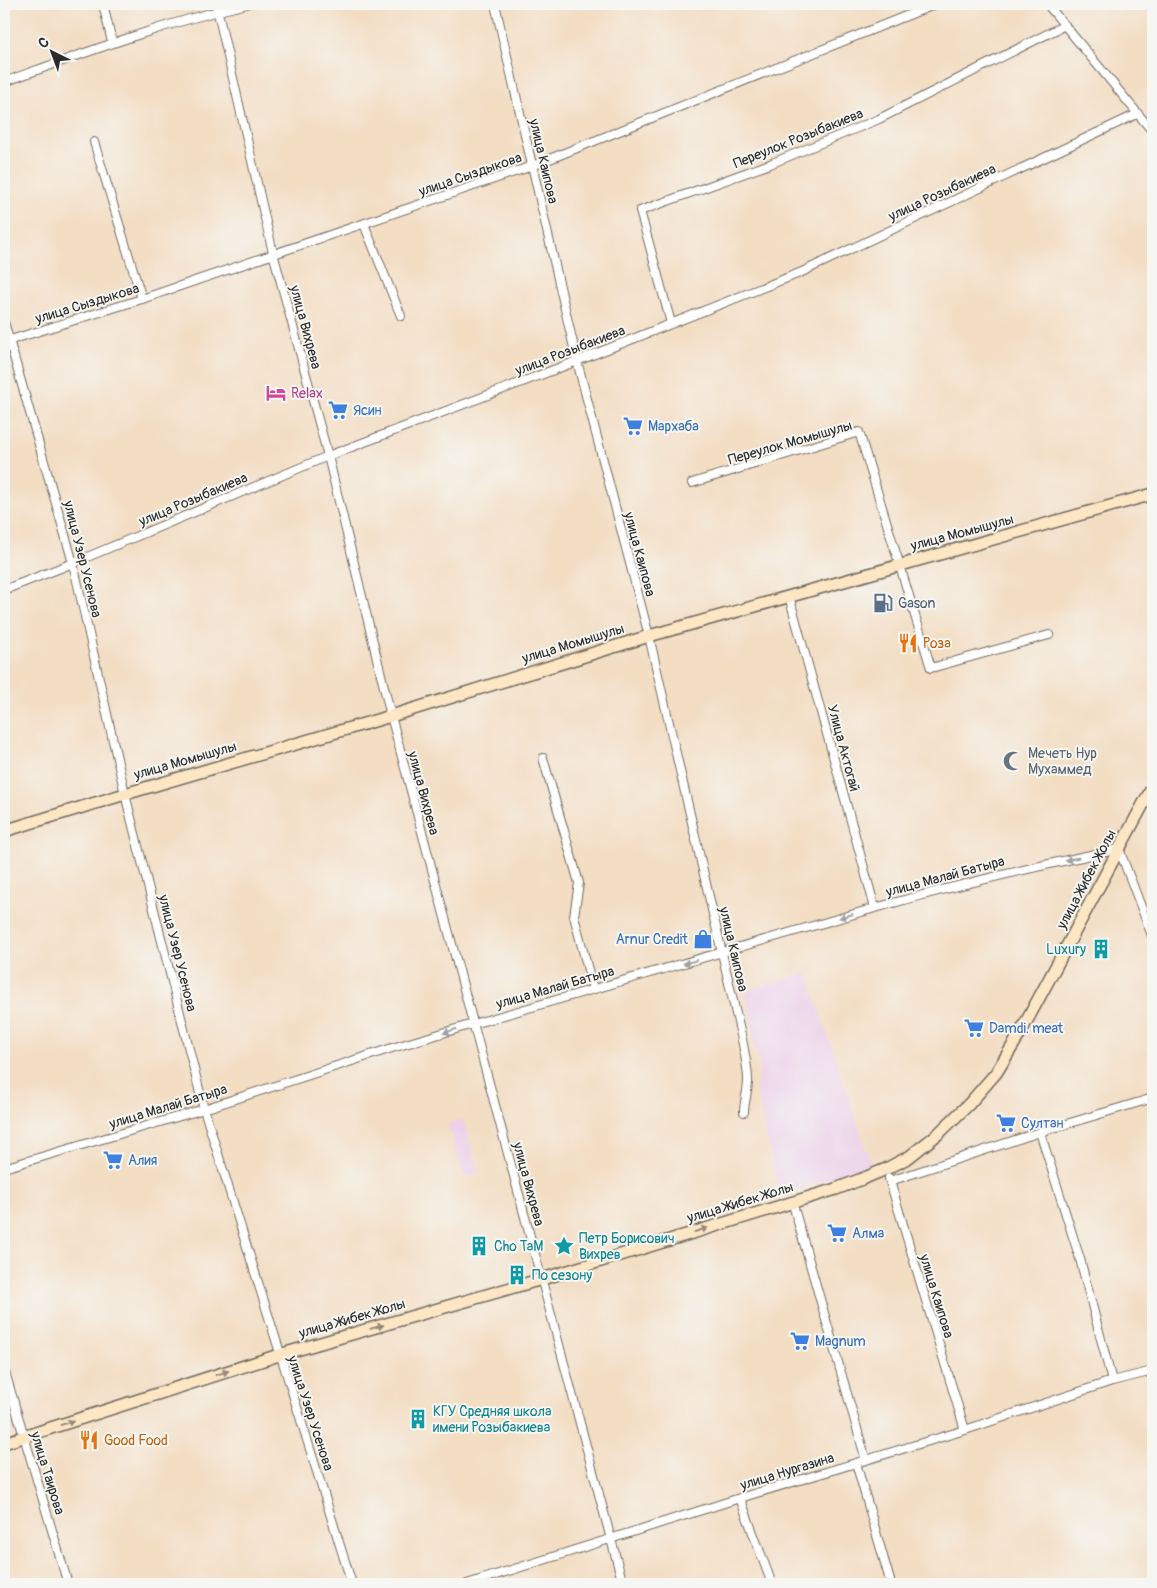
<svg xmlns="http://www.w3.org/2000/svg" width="1157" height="1588" font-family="Pangolin,sans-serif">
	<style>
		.built { fill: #ecd1ea }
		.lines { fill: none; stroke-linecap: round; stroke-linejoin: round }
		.street-casing { stroke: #716960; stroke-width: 10 }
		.secondary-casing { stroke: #716960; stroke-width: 14 }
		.street { stroke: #fff; stroke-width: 8 }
		.secondary { stroke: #fce6c4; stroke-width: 11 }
		.oneway { fill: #a0a0a0 }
		.oneway2 { fill: #948878 }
		.labels { text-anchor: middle; stroke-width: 4; stroke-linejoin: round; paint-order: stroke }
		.street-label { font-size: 14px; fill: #2b2b2b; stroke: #f6f6f2 }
		.hotel-label { font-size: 14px; fill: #b23c85; stroke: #f6f6f2; text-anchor: start }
		.shop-label { font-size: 14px; fill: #366cbe; stroke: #f6f6f2; text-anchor: start }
		.service-label { font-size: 14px; fill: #4e5e75; stroke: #f6f6f2; text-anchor: start }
		.food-label { font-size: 14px; fill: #c56008; stroke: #f6f6f2; text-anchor: start }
		.worship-label { font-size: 14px; fill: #5b616d; stroke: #f6f6f2; text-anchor: start }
		.culture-label { font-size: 14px; fill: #0d838f; stroke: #f6f6f2; text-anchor: start }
	</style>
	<rect width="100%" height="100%" fill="#f6f6f2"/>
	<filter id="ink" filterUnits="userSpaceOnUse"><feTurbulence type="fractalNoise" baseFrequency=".02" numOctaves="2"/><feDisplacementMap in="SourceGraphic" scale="10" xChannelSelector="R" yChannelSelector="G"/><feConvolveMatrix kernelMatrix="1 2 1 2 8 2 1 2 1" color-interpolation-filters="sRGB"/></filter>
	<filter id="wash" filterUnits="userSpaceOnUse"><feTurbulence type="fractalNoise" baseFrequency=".0096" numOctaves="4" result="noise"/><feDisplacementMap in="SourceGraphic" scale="20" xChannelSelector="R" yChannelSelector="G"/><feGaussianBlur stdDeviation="1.12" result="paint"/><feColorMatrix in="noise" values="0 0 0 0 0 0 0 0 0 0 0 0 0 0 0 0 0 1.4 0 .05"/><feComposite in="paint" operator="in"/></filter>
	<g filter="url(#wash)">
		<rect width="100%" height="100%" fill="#f3ddc3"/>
		<g class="built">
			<polygon points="807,973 871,1164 780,1196 756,1090 760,1067 745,991"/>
			<polygon points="463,1119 479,1173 464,1177 448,1124"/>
		</g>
	</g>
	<g filter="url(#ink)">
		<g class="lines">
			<defs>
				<g id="street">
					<polyline points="103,4 112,42"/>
					<polyline points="216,4 273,253 328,456 391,716 623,1584"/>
					<path d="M495,4l82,357 72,275 94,408c2,12 5,25 5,36 0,12 -4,22 -4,32"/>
					<polyline points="1047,4 1153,132"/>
					<path d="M4,82c80,-29 160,-59 243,-78"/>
					<polyline points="94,142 142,299"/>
					<polyline points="364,224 401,316"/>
					<polyline points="4,322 73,563 125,794 204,1109 352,1584"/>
					<polyline points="671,323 640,211 770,164 879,119 1065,25"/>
					<polyline points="4,342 142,299 532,166 936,4"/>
					<polyline points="692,483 859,432 931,668 1049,635"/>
					<polyline points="4,590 73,563 328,456 577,361 802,272 1137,114"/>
					<polyline points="789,596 875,908"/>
					<polyline points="543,758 579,883 574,916 593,989"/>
					<polyline points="1040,1132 1080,1259 1112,1381"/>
					<path d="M4,1168l200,-59 188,-61 81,-24 402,-116c81,-23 162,-42 244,-59l34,89"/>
					<polyline points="889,1178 965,1430"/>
					<polyline points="890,1181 1040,1132 1153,1098"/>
					<polyline points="792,1201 866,1460"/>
					<polyline points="4,1369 68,1584"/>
					<polyline points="856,1463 891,1584"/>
					<polyline points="740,1498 772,1584"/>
					<polyline points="467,1584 740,1498 965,1430 1112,1381 1153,1371"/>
				</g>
				<g id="secondary">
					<polyline points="4,831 125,794 391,716 649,636 1153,494"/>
					<polyline points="4,1443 279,1355 542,1279 836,1189 867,1177 886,1169 909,1157 938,1134 969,1104 996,1073 1018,1037 1153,786"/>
				</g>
			</defs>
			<use href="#street" class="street-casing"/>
			<use href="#secondary" class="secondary-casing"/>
			<use href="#street" class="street"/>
			<use href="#secondary" class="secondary"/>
		</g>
		<defs><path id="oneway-solid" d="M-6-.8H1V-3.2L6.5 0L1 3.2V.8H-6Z" transform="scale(1.25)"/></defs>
		<g class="oneway">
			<use href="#oneway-solid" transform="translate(1072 859) rotate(168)"/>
			<use href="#oneway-solid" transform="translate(846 916) rotate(164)"/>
			<use href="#oneway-solid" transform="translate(690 962) rotate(164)"/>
			<use href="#oneway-solid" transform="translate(450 1031) rotate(163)"/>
		</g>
		<g class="oneway2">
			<use href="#oneway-solid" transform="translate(701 1230) rotate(-17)"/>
			<use href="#oneway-solid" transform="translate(377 1327) rotate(-16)"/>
			<use href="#oneway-solid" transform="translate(222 1373) rotate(-18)"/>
			<use href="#oneway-solid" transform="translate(67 1423) rotate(-18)"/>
		</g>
	</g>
	<defs>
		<symbol id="hotel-bare" viewBox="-9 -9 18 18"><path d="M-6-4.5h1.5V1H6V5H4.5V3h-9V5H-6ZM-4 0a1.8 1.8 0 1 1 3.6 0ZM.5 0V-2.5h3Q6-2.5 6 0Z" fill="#d1479c" stroke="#f6f6f2" stroke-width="2.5" paint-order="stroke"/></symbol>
		<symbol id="supermarket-bare" viewBox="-9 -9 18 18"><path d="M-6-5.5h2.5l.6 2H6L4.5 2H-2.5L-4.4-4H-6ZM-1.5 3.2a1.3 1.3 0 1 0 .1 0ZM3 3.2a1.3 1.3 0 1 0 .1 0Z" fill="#3f7fe0" stroke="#f6f6f2" stroke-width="2.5" paint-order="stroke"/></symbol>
		<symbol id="fuel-bare" viewBox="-9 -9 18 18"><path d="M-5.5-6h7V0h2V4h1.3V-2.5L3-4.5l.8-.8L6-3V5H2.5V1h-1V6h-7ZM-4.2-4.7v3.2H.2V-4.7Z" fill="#5c6f8a" stroke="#f6f6f2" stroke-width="2.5" paint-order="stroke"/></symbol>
		<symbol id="restaurant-bare" viewBox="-9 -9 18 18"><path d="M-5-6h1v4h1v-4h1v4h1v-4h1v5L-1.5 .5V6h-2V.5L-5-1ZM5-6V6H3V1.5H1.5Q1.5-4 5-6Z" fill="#e8710a" stroke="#f6f6f2" stroke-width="2.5" paint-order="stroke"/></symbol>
		<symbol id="mosque-bare" viewBox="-9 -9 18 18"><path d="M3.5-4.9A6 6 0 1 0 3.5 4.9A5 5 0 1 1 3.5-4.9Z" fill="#6b7280" stroke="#f6f6f2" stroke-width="2.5" paint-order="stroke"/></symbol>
		<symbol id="shop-bare" viewBox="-9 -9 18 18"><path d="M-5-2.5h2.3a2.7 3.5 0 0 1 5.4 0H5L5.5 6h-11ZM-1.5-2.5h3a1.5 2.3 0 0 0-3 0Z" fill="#3f7fe0" stroke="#f6f6f2" stroke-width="2.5" paint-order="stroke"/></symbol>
		<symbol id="building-bare" viewBox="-9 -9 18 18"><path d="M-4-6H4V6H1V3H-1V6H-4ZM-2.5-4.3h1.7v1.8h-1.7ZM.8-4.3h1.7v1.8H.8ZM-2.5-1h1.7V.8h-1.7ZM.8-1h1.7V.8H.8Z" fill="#0f9aa8" stroke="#f6f6f2" stroke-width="2.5" paint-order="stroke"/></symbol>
		<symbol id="sight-bare" viewBox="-9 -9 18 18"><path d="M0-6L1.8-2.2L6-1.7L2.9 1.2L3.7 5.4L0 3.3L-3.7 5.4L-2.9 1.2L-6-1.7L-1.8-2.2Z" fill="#0f9aa8" stroke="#f6f6f2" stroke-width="2.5" paint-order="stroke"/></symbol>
	</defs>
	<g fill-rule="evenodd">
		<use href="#hotel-bare" x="262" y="379" width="28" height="28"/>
		<use href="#supermarket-bare" x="324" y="396" width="28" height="28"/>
		<use href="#supermarket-bare" x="619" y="412" width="28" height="28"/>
		<use href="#fuel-bare" x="869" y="589" width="28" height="28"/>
		<use href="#restaurant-bare" x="894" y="629" width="28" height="28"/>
		<use href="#mosque-bare" x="999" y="747" width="28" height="28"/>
		<use href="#shop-bare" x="689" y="925" width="28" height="28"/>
		<use href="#building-bare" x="1087" y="935" width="28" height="28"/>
		<use href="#supermarket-bare" x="960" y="1014" width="28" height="28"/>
		<use href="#supermarket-bare" x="992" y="1109" width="28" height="28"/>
		<use href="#supermarket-bare" x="99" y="1146" width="28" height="28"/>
		<use href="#supermarket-bare" x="823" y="1219" width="28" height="28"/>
		<use href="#building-bare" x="465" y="1232" width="28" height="28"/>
		<use href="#sight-bare" x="550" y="1232" width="28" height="28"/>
		<use href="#building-bare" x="503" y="1261" width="28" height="28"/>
		<use href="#supermarket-bare" x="786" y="1327" width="28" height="28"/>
		<use href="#building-bare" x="404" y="1405" width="28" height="28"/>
		<use href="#restaurant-bare" x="75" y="1426" width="28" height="28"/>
	</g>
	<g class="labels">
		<g class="street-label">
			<text transform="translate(798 138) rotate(-22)" y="5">Переулок Розыбакиева</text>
			<text transform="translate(544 161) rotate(77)" y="5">улица Каипова</text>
			<text transform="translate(470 174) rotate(-19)" y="5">улица Сыздыкова</text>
			<text transform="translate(942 192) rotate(-25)" y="5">улица Розыбакиева</text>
			<text transform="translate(87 303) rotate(-17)" y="5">улица Сыздыкова</text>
			<text transform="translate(306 327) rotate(75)" y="5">улица Вихрева</text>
			<text transform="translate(570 350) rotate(-21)" y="5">улица Розыбакиева</text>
			<text transform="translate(790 442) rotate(-16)" y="5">Переулок Момышулы</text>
			<text transform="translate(193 499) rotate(-23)" y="5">улица Розыбакиева</text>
			<text transform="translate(962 532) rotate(-15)" y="5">улица Момышулы</text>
			<text transform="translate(640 554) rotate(75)" y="5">улица Каипова</text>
			<text transform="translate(83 559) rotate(76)" y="5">улица Узер Усенова</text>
			<text transform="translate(573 643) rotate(-17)" y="5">улица Момышулы</text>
			<text transform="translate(844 748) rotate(75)" y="5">Улица Актогай</text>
			<text transform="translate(185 760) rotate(-16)" y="5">улица Момышулы</text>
			<text transform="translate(424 793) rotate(75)" y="5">улица Вихрева</text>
			<text transform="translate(945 876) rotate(-15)" y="5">улица Малай Батыра</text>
			<text transform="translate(1086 879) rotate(-62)" y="5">улица Жибек Жолы</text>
			<text transform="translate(734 949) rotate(77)" y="5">улица Каипова</text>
			<text transform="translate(178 953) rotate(76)" y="5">улица Узер Усенова</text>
			<text transform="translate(555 987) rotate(-16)" y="5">улица Малай Батыра</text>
			<text transform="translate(168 1106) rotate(-17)" y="5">улица Малай Батыра</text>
			<text transform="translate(529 1184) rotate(75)" y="5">улица Вихрева</text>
			<text transform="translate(740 1202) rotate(-17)" y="5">улица Жибек Жолы</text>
			<text transform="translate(937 1296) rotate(73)" y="5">улица Каипова</text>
			<text transform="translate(352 1318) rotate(-16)" y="5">улица Жибек Жолы</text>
			<text transform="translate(311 1413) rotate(72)" y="5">улица Узер Усенова</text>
			<text transform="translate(787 1471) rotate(-17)" y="5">улица Нургазина</text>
			<text transform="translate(48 1473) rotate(73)" y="5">улица Таирова</text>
		</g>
		<g class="hotel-label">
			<text x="291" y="398">Relax</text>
		</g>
		<g class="shop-label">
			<text x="353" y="415">Ясин</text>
			<text x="648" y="431">Мархаба</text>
			<text x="688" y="944" text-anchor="end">Arnur Credit</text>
			<text x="989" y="1033">Damdi. meat</text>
			<text x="1021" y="1128">Султан</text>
			<text x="128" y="1165">Алия</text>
			<text x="852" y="1238">Алма</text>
			<text x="815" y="1346">Magnum</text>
		</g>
		<g class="service-label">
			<text x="898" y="608">Gason</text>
		</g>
		<g class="food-label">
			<text x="923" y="648">Роза</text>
			<text x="104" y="1445">Good Food</text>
		</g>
		<g class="worship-label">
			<text x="1028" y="758">Мечеть Нур<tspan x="1028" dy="16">Мухаммед</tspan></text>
		</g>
		<g class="culture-label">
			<text x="1086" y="954" text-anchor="end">Luxury</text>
			<text x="579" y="1243">Петр Борисович<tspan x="579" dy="16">Вихрев</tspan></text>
			<text x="494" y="1251">Cho TaM</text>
			<text x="532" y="1280">По сезону</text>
			<text x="433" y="1416">КГУ Средняя школа<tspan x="433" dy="16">имени Розыбакиева</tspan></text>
		</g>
	</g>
	<rect width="1157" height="1588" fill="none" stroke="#f6f6f2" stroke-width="20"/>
	<g transform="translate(52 52) rotate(318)" stroke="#f6f6f2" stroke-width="4" paint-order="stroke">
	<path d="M0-4L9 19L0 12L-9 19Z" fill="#2b2b2b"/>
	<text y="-8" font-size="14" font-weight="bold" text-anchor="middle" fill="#2b2b2b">С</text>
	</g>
</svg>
